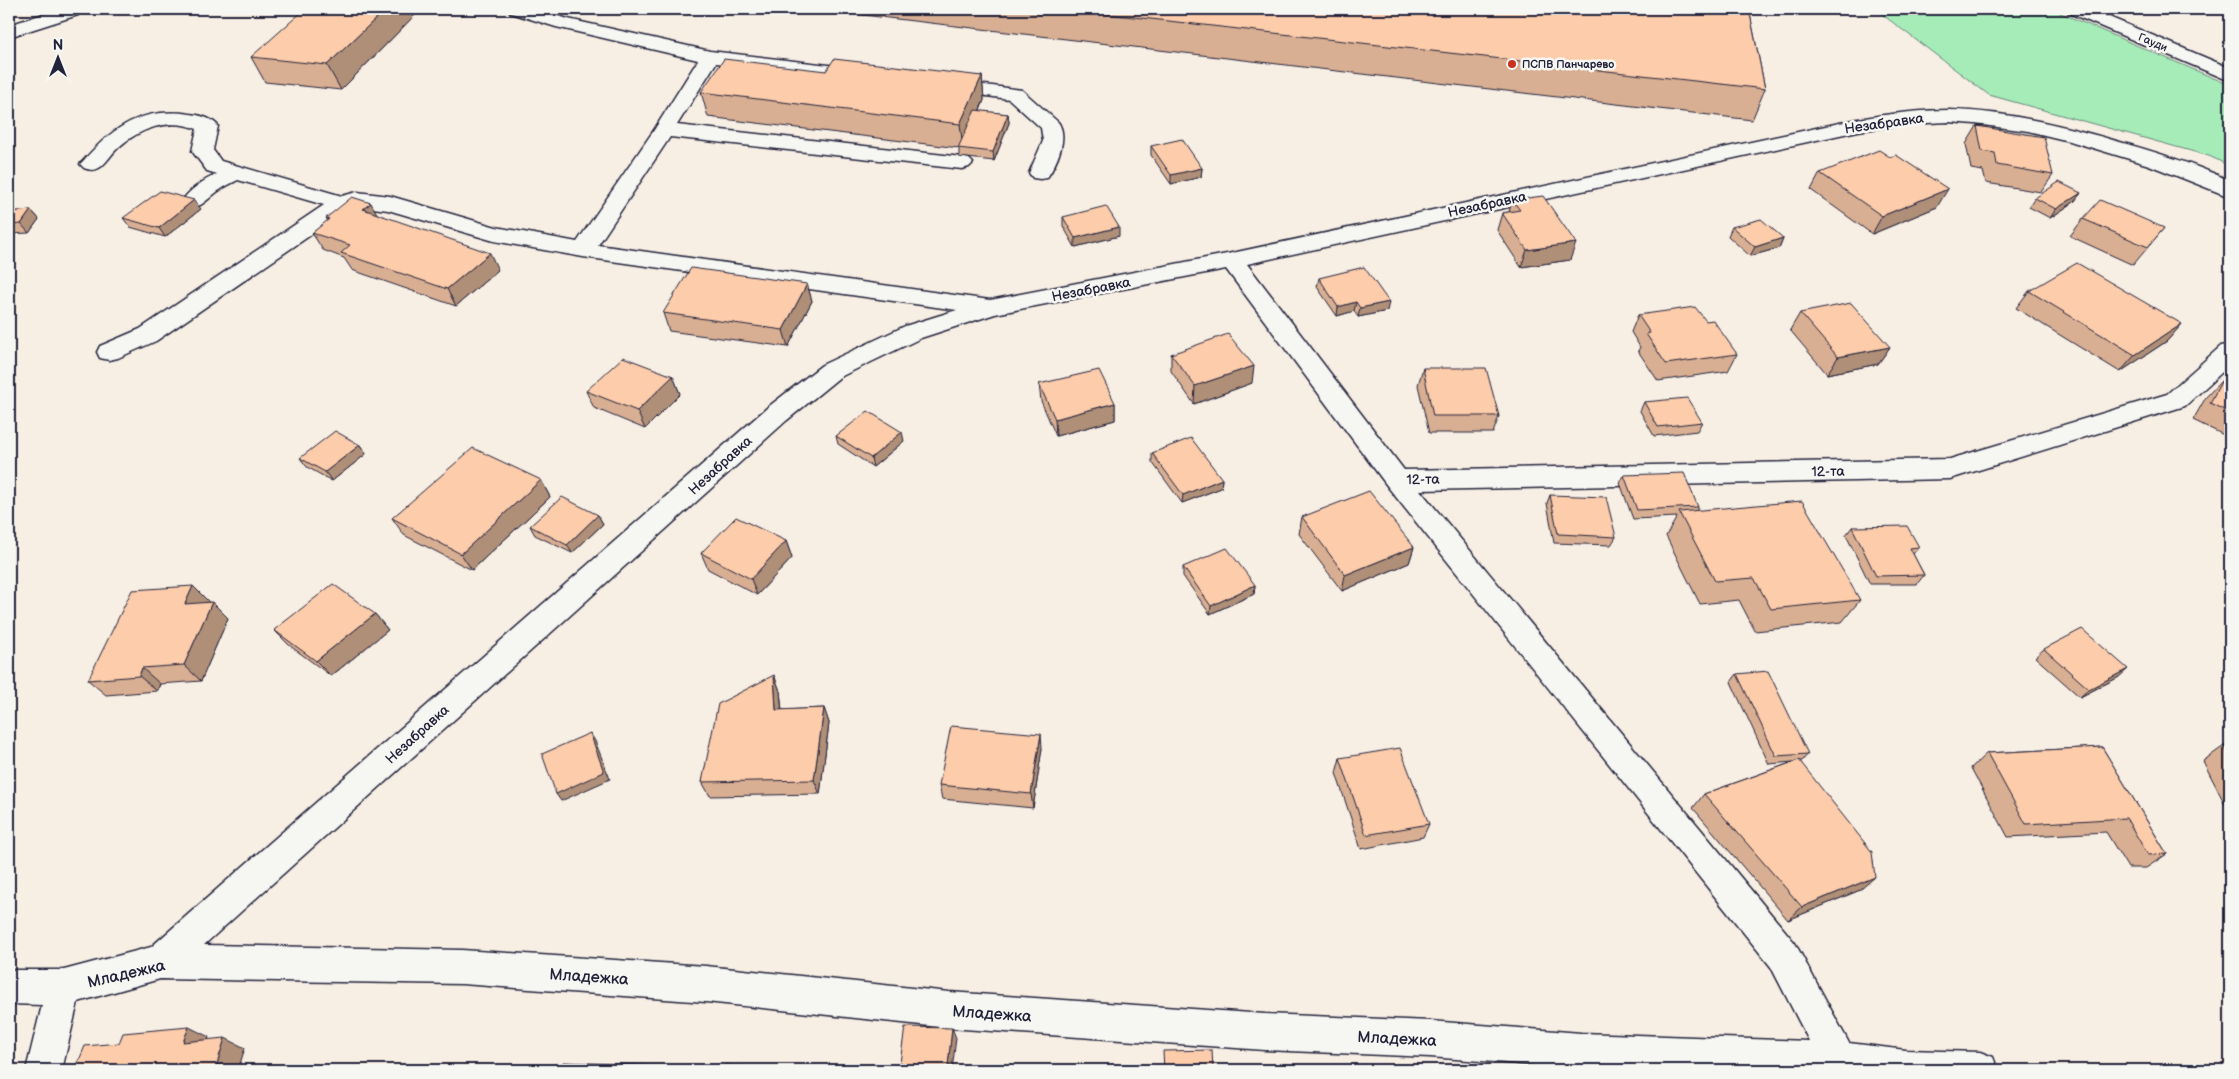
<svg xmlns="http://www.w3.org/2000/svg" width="2239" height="1079" font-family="'Balsamiq Sans',sans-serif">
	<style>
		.green { fill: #a6ecb8; stroke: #64877a }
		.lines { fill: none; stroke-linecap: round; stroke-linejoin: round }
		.minor-casing { stroke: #22223b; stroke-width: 3 }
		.minor { fill: #f6f6f2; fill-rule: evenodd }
		.wall { fill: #d9af93; stroke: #22223b }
		.shaded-wall { fill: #b08f78; stroke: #22223b }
		.building { fill: #fcccab; stroke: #22223b }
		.poi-dot { fill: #c8321e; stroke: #f6f6f2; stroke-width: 2 }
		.labels { text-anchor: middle; stroke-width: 5; stroke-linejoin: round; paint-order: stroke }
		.far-street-label { font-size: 11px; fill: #22223b; stroke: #f6f6f2 }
		.far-poi-label { font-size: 11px; font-weight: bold; fill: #22223b; stroke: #f6f6f2; text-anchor: start }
		.street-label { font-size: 14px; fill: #22223b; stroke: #f6f6f2 }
		.near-street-label { font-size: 16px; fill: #22223b; stroke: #f6f6f2 }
	</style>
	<rect width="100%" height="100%" fill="#f7eee4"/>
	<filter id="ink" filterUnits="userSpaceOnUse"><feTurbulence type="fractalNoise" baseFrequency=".02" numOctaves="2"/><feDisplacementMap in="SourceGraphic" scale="10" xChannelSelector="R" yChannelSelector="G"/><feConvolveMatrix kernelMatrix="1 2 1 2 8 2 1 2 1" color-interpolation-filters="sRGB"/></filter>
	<g filter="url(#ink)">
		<polygon class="green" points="1875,9 2051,9 2230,85 2230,166 2209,156 1989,95"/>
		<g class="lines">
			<defs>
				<g id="minor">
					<polygon points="59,9 79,9 80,11 78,15 9,37 9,25"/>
					<path d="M508,9h28l32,10 142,32 153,18 7,2 3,4 -3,4 -7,2 -147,-18 -39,62 285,32 7,2 4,4 -4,4 -7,2 -292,-32 -72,108 392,55 242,-47 626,-134c30,-5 60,-9 91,-9 60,1 120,17 178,34 35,10 71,21 103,37v16l-81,-32 -76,-23 -45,-11 -53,-7 -26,-2 -43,2 -48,7 -611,133 157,206 546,-11 217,-65 54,-48 9,-2v21l-45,41 -235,73 -530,11 375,453 54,100 57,7 74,2 13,5 5,13 -417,-1 -151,-12 -165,-7 -316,-22 -243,-26 -244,-18 -302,-5 -82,23 -16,68h-36l16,-65 -33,-1v-34h55l87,-23 617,-540 54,-42 83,-39 52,-16 -374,-53 -89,-16 -106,-31 -31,-4 -7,2 -194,133 -38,17 -9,2 -9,-2 -3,-6 3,-6 40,-17 184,-124 -86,-25c-6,3 -13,6 -18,10 -13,8 -19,21 -36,17l-3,-5c9,-13 23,-22 36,-28l-10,-3 -15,-20 5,-22c-27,-12 -59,0 -79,19 -7,6 -12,16 -19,20 -5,3 -10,2 -15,0l-4,-4 4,-4c30,-34 59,-53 106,-46 10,1 22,4 28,12l-5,24 8,11 121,35 15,-4 33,4 106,31 81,15 77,-112 44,-70 -142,-33 -45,-14zM1226,269l162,218 383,480 38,74 -228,-8 -151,-12 -165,-7 -316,-22 -243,-26 -244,-16 -258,-5 582,-524 54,-44 81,-39 74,-24z"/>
					<polygon points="2066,9 2090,9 2230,68 2230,81 2069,13"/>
					<path d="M948,80l74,10 36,32c11,15 -1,41 -11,56l-7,1 -7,-1 -4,-5 14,-32 -2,-13 -32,-29 -68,-9 -3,-4 3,-4z"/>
				</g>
			</defs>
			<use href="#minor" class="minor-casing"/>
			<use href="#minor" class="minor"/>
		</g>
		<g class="wall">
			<polygon points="812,9 1749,9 1765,89 1752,120"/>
			<polygon points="415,15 341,90 265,82 251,57"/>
			<polygon points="826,71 982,76 984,100 980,111 1008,114 1009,123 994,161 959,157 959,148 708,117 701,92"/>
			<polygon points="1977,126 2053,175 2041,192 1986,183 1983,171 1971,169 1966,144"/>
			<polygon points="1151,146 1202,168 1201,177 1171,184 1151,155"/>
			<polygon points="1820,173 1937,207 1872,234 1811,190"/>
			<polygon points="2081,193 2074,202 2050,218 2029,207 2035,198"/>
			<polygon points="1512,200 1570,260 1521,267 1497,230 1502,213 1509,212"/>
			<polygon points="201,209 165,237 130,227 123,218"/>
			<polygon points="31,210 39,219 29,233 9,234 9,212"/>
			<polygon points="377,214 498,270 456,306 352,270 344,258 323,250 312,233 328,221 326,218"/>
			<polygon points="1063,217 1119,236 1075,247 1063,226"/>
			<polygon points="2083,219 2164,228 2133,265 2070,236"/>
			<polygon points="1732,227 1783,238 1779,248 1750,256 1728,236"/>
			<polygon points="1319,278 1387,311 1358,317 1354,311 1337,316 1317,287"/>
			<polygon points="807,284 812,301 788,347 669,331 663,313"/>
			<polygon points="2029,291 2182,324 2167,341 2120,372 2016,308"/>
			<polygon points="1800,313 1890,347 1878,364 1827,374 1790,330"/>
			<polygon points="1638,315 1706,321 1737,354 1728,371 1658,381 1638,351 1640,347 1631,332"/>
			<polygon points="1171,354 1252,383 1194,404 1171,371"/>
			<polygon points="1423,368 1499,416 1493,433 1429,433 1418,385"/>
			<polygon points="673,376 680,394 645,429 594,408 586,391"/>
			<polygon points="2230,378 2230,438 2193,420 2206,397 2222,380"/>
			<polygon points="1039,384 1115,403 1115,420 1056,436 1041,401"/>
			<polygon points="1644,402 1702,422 1697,431 1654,436 1640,411"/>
			<polygon points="836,436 904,441 873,467 838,444"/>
			<polygon points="360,445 366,454 332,481 307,467 300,458"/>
			<polygon points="1152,453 1222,479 1221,488 1182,503 1152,462"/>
			<polygon points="1624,475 1698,507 1696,511 1860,600 1842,622 1755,631 1739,600 1700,604 1666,536 1677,517 1633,519 1620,483"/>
			<polygon points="541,480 550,497 472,570 404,535 392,518"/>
			<polygon points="1550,495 1616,537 1611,545 1554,543 1547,503"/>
			<polygon points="598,515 603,524 572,553 535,535 530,526"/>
			<polygon points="1302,517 1414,547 1409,563 1342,591 1299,534"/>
			<polygon points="1852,527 1919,547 1913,554 1924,575 1917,584 1870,584 1846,535"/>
			<polygon points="786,541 792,558 757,595 708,569 701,553"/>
			<polygon points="1183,567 1255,585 1254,594 1210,614 1183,576"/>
			<polygon points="209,602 228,618 201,681 160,684 157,691 106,695 88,680"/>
			<polygon points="375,614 388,630 331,676 289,645 274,630"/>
			<polygon points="2044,649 2119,677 2080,697 2035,657"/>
			<polygon points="1737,674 1808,754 1802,761 1800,761 1860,890 1788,920 1693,808 1704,794 1793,762 1769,764 1731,682"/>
			<polygon points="774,675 780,691 782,710 824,708 829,723 820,794 710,796 702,782"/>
			<polygon points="2224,746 2230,746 2230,814 2203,761"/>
			<polygon points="2102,747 2167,854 2146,868 2128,868 2106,832 2008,837 1971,768 1987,753"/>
			<polygon points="1042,748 1033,808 942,799 939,785"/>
			<polygon points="1340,758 1429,824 1423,837 1361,849 1336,773"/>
		</g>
		<g class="shaded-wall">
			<polygon points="386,9 412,9 415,15 341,90 327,65"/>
			<polygon points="982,76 984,100 963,148 960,124"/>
			<polygon points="1008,114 1009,123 994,161 993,152"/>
			<polygon points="1202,168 1201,177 1171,184 1171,175"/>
			<polygon points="1948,189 1937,207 1872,234 1882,216"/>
			<polygon points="2081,193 2074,202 2050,218 2056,209"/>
			<polygon points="194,200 201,209 165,237 159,228"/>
			<polygon points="371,203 381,221 363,209"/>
			<polygon points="31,210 39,219 29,233 21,224"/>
			<polygon points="1119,227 1119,236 1075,247 1075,238"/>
			<polygon points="1783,238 1779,248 1750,256 1755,247"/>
			<polygon points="1576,243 1570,260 1521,267 1527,250"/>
			<polygon points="490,253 498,270 456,306 447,289"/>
			<polygon points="807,284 812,301 788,347 783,330"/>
			<polygon points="1356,302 1354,311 1337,316 1338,307"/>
			<polygon points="1389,302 1387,311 1358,317 1360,308"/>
			<polygon points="2182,324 2167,341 2120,372 2135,355"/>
			<polygon points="1890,347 1878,364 1827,374 1838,357"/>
			<polygon points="1254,366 1252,383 1194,404 1195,386"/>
			<polygon points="673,376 680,394 645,429 637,411"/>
			<polygon points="1115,403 1115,420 1056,436 1055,419"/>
			<polygon points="902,432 904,441 873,467 871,458"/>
			<polygon points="360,445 366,454 332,481 325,472"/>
			<polygon points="1222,479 1221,488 1182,503 1183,495"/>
			<polygon points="541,480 550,497 472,570 461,554"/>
			<polygon points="598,515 603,524 572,553 567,545"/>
			<polygon points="786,541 792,558 757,595 751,579"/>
			<polygon points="1414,547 1409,563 1342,591 1345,575"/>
			<polygon points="1255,585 1254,594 1210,614 1211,606"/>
			<polygon points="193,586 209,602 201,619 185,604"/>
			<polygon points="212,602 228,618 201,681 184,665"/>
			<polygon points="375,614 388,630 331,676 316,661"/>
			<polygon points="142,668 160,684 157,691 139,676"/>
			<polygon points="2128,669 2119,677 2080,697 2089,689"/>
			<polygon points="774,675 780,691 783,725 776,710"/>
			<polygon points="824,708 829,723 820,794 814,780"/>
			<polygon points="590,733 595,741 610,779 561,801 556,794"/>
			<polygon points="1041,734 1042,748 1033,808 1031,794"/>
			<polygon points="1875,877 1860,890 1788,920 1802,907"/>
			<polygon points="189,1027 209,1037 204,1052 183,1042"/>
			<polygon points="952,1028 956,1038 952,1070 948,1066"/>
			<polygon points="225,1038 245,1048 238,1070 215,1070"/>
			<polygon points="665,1066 670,1070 664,1070"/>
		</g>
		<g class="building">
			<polygon points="305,9 386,9 327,65 251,57"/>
			<polygon points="1063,9 1749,9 1765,89"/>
			<polygon points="724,59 826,71 834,59 982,76 960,124 701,92"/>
			<polygon points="975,110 1008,114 993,152 958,148"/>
			<polygon points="1977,126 2044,137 2053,175 1997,165 1995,153 1982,151"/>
			<polygon points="1182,139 1202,168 1171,175 1151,146"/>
			<polygon points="1879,150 1890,157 1896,155 1948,189 1882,216 1820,173"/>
			<polygon points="2059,182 2081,193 2056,209 2035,198"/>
			<polygon points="160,191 194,200 159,228 123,218"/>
			<polygon points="1543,196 1576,243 1527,250 1502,213 1520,210 1512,200"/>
			<polygon points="352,197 371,203 363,209 490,253 447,289 341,253 350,245 312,233 329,219 326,218"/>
			<polygon points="2100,200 2164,228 2148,247 2083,219"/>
			<polygon points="1106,206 1119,227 1075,238 1063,217"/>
			<polygon points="31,210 21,224 9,225 9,212"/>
			<polygon points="1761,219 1783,238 1755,247 1732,227"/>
			<polygon points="2077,263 2182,324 2135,355 2029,291"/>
			<polygon points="1364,267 1389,302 1360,308 1356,302 1338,307 1319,278"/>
			<polygon points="691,268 807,284 783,330 663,313"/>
			<polygon points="1851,303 1890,347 1838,357 1800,313"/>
			<polygon points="1695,307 1706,321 1713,320 1737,354 1666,364 1646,334 1650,333 1638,315"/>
			<polygon points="1228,334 1254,366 1195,386 1171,354"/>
			<polygon points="623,357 673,376 637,411 586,391"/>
			<polygon points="1423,368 1486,368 1499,416 1433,416"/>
			<polygon points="1099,370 1115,403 1055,419 1039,384"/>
			<polygon points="2230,378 2230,413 2210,403 2222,380"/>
			<polygon points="1687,398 1702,422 1658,427 1644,402"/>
			<polygon points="868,411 902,432 871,458 836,436"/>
			<polygon points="335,431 360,445 325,472 300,458"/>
			<polygon points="1191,438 1222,479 1183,495 1152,453"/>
			<polygon points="473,448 541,480 461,554 392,518"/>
			<polygon points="1684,473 1698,507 1637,510 1624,475"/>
			<polygon points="1369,491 1414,547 1345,575 1302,517"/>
			<polygon points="1550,495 1606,497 1616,537 1558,534"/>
			<polygon points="562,497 598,515 567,545 530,526"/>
			<polygon points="1802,501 1860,600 1771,609 1754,578 1715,581 1679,512"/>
			<polygon points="736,517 786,541 751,579 701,553"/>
			<polygon points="1907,526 1919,547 1910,548 1924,575 1876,576 1852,527"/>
			<polygon points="1227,548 1255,585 1211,606 1183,567"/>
			<polygon points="333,584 375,614 316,661 274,630"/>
			<polygon points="193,586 185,604 212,602 184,665 142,668 139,676 88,680 132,590"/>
			<polygon points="2082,629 2128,669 2089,689 2044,649"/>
			<polygon points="1768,671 1808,754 1776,756 1737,674"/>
			<polygon points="774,675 776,710 824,708 814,780 702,782 718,704"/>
			<polygon points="951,726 1041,734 1031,794 939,785"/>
			<polygon points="590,733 604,772 556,794 542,754"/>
			<polygon points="2224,746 2230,746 2230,758"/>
			<polygon points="2102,747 2167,854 2148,855 2126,818 2026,824 1987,753"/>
			<polygon points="1400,748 1429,824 1366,835 1340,758"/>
			<polygon points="1799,760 1872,852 1875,877 1802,907 1704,794"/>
			<polygon points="189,1027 183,1042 225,1038 215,1070 75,1070 85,1046 119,1043 123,1033"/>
			<polygon points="905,1027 952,1028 948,1066 995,1070 899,1070"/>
			<polygon points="1212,1050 1213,1070 1164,1070 1163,1051"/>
			<polygon points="563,1062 665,1066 664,1070 561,1070"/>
			<polygon points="725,1065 785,1070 723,1070"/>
		</g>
	</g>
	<circle class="poi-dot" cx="1512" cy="64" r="5"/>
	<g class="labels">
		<g class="far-street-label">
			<text transform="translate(2153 42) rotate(23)" y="4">Гауди</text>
		</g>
		<g class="far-poi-label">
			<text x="1522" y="68">ПСПВ Панчарево</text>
		</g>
		<g class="street-label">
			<text transform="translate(1884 123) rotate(-8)" y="5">Незабравка</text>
			<text transform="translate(1487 204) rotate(-12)" y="5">Незабравка</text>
			<text transform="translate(1091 289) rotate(-11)" y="5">Незабравка</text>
			<text transform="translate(720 465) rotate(-42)" y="5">Незабравка</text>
			<text transform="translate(1828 471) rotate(-1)" y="5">12-та</text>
			<text transform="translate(1423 479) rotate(-1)" y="5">12-та</text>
			<text transform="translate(417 734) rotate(-42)" y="5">Незабравка</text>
		</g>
		<g class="near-street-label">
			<text transform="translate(126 973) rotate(-13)" y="6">Младежка</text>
			<text transform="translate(589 976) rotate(4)" y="6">Младежка</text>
			<text transform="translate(992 1013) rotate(4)" y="6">Младежка</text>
			<text transform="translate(1397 1038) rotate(3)" y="6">Младежка</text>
		</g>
	</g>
	<rect width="2239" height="1079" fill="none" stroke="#f6f6f2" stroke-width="30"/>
	<rect x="15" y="15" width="2209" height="1049" fill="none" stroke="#22223b" stroke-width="2" filter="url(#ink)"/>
	<g transform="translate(58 58)" stroke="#f6f6f2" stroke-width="4" paint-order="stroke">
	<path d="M0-4L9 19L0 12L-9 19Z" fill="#22223b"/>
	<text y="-8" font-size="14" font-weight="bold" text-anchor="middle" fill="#22223b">N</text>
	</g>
</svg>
